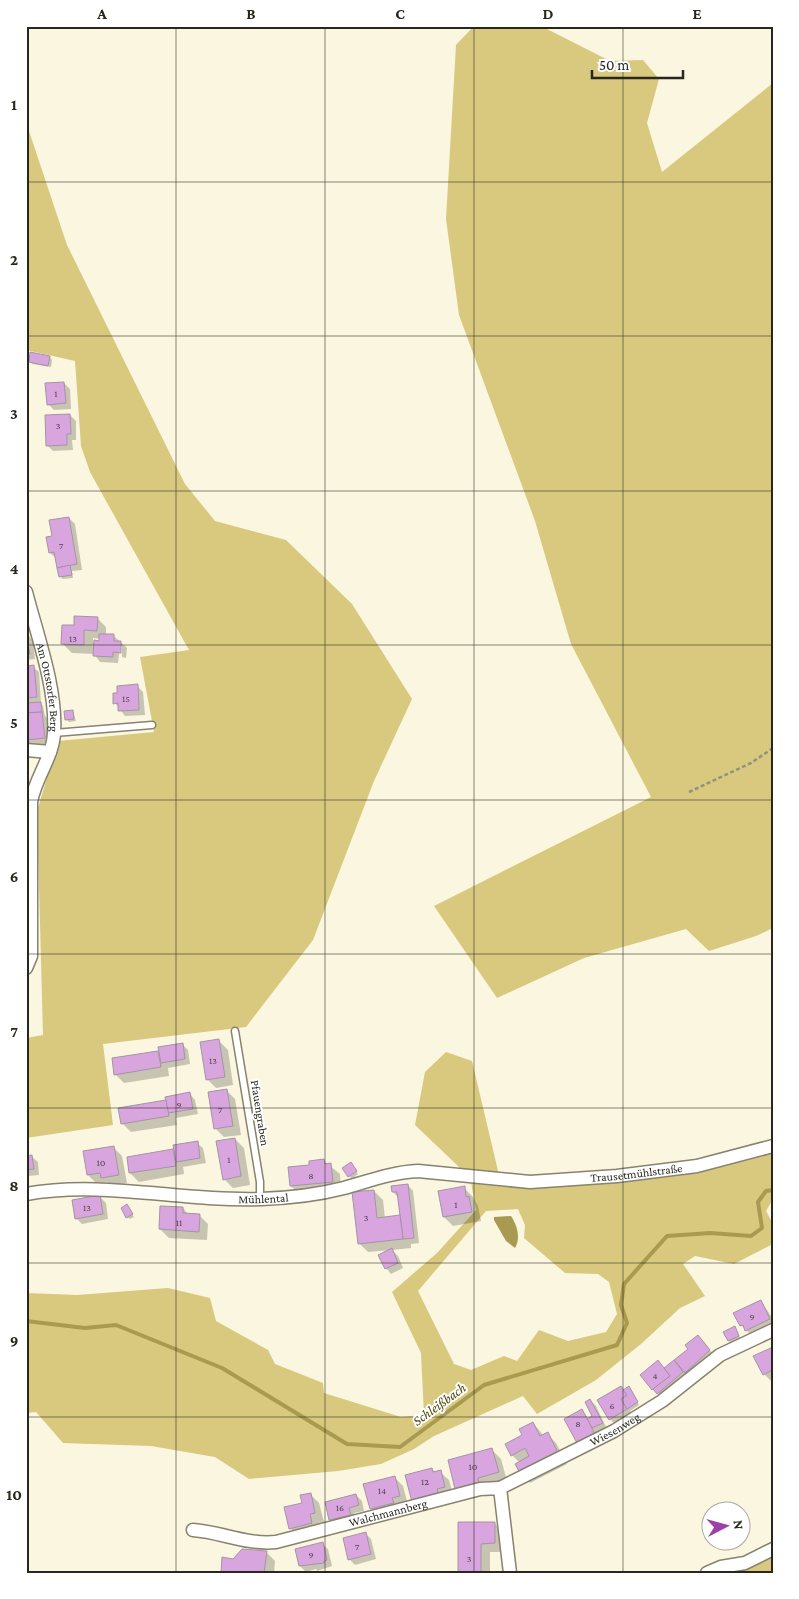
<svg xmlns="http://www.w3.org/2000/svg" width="799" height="1599" font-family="'Crimson Pro',serif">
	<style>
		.green { fill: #d8c97f; fill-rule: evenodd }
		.water { fill: #a89a4f }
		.shadow { fill: #0003; fill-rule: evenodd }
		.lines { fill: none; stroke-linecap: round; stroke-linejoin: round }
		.stream { stroke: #a89a4f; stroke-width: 4 }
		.building { fill: #d9a5de; stroke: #a494a5 }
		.service-casing { stroke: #87836e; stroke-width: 9 }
		.minor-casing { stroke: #87836e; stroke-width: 15 }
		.path { stroke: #949181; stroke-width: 2.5; stroke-dasharray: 4 2.5; stroke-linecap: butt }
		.service { stroke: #fff; stroke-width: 6 }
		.minor { stroke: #fff; stroke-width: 12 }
		.grid { fill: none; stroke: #28271e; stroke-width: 1; stroke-opacity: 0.55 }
		.labels { text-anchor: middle; stroke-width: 4; stroke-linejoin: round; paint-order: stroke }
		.number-label { font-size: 10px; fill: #54464e }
		.street-label { font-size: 12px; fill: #28271e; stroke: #fff }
		.water-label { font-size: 14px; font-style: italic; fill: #4f4507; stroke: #fff }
		.neatline { fill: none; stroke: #28271e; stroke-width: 2 }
		.grid-label { font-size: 16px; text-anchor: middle; font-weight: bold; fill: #28271e }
	</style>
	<rect width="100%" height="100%" fill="#faf6df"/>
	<g class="green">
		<polygon points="474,26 543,27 610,61 643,60 659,79 647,123 662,172 773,83 773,928 756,936 709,951 686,929 584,958 497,998 434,906 651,797 571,644 535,521 459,315 446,219 456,45"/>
		<polygon points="26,122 67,245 185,484 215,521 286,540 352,604 412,699 374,781 313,940 246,1027 103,1044 113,1125 26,1138 26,1038 43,1035 37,811 58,741 154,732 140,657 189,650 90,472 81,446 75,361 26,350"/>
		<path d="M446,1052l26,9 27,114 84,-1 115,-11 75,-21v57l-7,12 7,13 -2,21 -37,19 -39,-8 -12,8 22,32 -25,12 -39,36 -45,36 -59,34 -14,-18 -89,40 -20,13 -33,15 -43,7 -89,8 -34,-22 -64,-11 -88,-3 -27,-31 -10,1v-120l51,2 91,-7 42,10 6,23 52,29 7,14 48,19 1,10 77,24 23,-2 -3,-62 -29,-61 45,-39 39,-43 -5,-28 -13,-16 -43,-41 10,-53zM518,1209l7,16 -1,13 41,35 33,1 11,8 8,32 -11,18 -38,9 -29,-11 -22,31 -13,-5 -33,14 -17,-6 -36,-73 68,-80z"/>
		<polygon points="773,1554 773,1573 740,1573 743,1570"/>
	</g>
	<path class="water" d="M511,1216c6,9 10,22 4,32l-9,-7 -12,-21v-3z"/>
	<g class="shadow">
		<polygon points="50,357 52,360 51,367 32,364 30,362"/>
		<polygon points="64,383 70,389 71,409 54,410 48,404"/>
		<polygon points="70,415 76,421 76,440 72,440 73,450 53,451 47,445"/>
		<polygon points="69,518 75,524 82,570 72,571 73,578 62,579 56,558 50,553 53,537"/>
		<path d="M97,618l9,9v8l8,1 13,12 -1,10 -4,-1v-11h-2l-2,17 -18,-1 -6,-8 -22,-1 -9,-9 12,-18zM93,638l7,1v3h-7z"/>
		<polygon points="26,632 33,641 35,659 26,660"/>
		<polygon points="26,667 33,667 39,672 41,703 43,706 45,716 51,722 54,746 32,749 26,743"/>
		<polygon points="137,686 143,692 145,715 125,716 115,703 118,694"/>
		<polygon points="73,712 76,721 69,722 66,719"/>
		<polygon points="219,1041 228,1050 233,1085 216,1088 207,1079"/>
		<polygon points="182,1044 188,1050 190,1064 168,1068 169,1076 124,1083 115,1074 158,1052 160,1054"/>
		<polygon points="226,1090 235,1099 241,1135 224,1137 215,1128"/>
		<polygon points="190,1094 195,1100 198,1114 176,1118 177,1125 131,1132 122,1123 167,1101"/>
		<polygon points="235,1139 244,1148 250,1185 233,1188 224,1179"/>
		<polygon points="197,1143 203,1148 206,1163 183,1167 184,1174 139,1182 130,1173 173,1151 175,1153"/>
		<polygon points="113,1147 122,1156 127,1183 111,1186 107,1182 97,1184 88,1175 84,1152"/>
		<polygon points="26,1157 32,1157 38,1162 39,1175 28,1176 26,1174"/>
		<polygon points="324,1161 340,1174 341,1191 300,1195 291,1186 311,1166"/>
		<polygon points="353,1166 358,1174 352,1179 344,1169"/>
		<polygon points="408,1185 413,1191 419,1243 411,1244 411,1248 392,1250 398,1256 403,1268 391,1274 386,1268 391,1250 368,1252 359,1243 374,1191 383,1200 385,1218 402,1216 399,1198 393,1192"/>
		<polygon points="464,1188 473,1197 478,1206 481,1221 453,1226 444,1217"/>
		<polygon points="100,1197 106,1203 108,1219 82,1224 76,1218"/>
		<polygon points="127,1206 134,1217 130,1219 127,1217"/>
		<polygon points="183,1208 189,1215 199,1215 208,1224 207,1240 169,1238 160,1229"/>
		<polygon points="761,1301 773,1319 773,1326 752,1336 741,1325"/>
		<polygon points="734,1327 741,1339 731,1343 729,1341"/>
		<polygon points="704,1342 715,1357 660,1395 642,1375 665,1370 690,1349"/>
		<polygon points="773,1348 773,1383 764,1374"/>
		<polygon points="631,1390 639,1405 630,1411 632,1415 616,1425 610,1419 624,1391"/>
		<polygon points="590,1400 596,1406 607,1429 584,1448 582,1411 589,1419 594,1416"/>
		<polygon points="533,1423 544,1436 547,1434 556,1443 567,1464 530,1483 522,1474 520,1463 512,1455"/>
		<polygon points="492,1450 501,1459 507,1481 465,1498 456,1489"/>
		<polygon points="432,1469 436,1473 440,1472 449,1480 453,1495 423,1510"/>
		<polygon points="394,1477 403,1486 408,1505 380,1517 371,1508"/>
		<polygon points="310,1494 319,1503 324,1522 318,1523 320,1532 299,1537 290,1528"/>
		<polygon points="356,1495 362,1501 364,1511 354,1513 356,1521 336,1525 330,1520"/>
		<polygon points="495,1524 504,1532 504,1552 490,1552 490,1573 459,1573"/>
		<polygon points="365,1533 371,1539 376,1559 355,1565 349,1559"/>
		<polygon points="322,1544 328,1549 332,1566 317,1571 316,1569 306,1572 300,1566"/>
		<polygon points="266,1552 275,1561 274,1573 223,1573 234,1560"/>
	</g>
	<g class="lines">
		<polyline class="stream" points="26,1321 85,1328 116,1325 222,1368 347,1444 400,1447 484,1385 617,1345 627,1323 621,1305 624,1284 667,1236 710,1233 751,1236 762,1228 758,1202 766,1191 773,1190"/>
	</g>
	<g class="building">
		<polygon points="30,352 50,356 48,366 29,362"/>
		<polygon points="64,382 66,403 47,405 45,383"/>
		<polygon points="70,414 71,434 67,434 67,445 46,446 45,415"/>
		<polygon points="69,517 77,564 57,568 54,552 49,553 46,537 52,536 49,520"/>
		<polygon points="70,565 72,575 59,577 57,568"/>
		<polygon points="74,616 98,617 97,631 84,630 84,645 61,644 62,625 74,625"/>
		<polygon points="26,634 30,654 26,654"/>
		<polygon points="99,634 114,634 114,641 121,641 121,653 113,652 113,657 93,656 94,640 99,641"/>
		<polygon points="34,665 37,697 26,698 26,666"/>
		<polygon points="138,684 139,710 118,711 118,703 113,704 113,693 117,693 117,686"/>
		<polygon points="41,702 42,712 26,713 26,703"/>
		<polygon points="73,710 74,719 65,720 64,711"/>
		<polygon points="42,712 45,738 26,740 26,713"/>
		<polygon points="219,1039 225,1077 206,1080 200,1042"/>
		<polygon points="183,1043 185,1059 161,1063 158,1047"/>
		<polygon points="158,1051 161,1067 114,1075 112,1058"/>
		<polygon points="227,1089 233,1126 214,1129 208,1092"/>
		<polygon points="190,1092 193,1109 168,1113 165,1097"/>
		<polygon points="166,1100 169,1116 121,1124 118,1108"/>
		<polygon points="235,1138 241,1176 223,1180 216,1141"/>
		<polygon points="198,1141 200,1158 176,1162 173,1145"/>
		<polygon points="114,1146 119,1175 101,1178 100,1173 87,1175 83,1151"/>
		<polygon points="173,1149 176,1166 129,1173 127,1157"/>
		<polygon points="32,1155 34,1169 26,1170 26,1156"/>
		<polygon points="324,1159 325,1164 331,1163 333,1182 290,1186 288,1167 309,1165 309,1161"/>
		<polygon points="351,1162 357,1171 348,1177 342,1168"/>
		<polygon points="408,1184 414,1238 403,1239 397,1192 392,1192 391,1186"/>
		<polygon points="465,1186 466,1197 469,1196 472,1212 443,1217 438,1191"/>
		<polygon points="374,1190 377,1218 400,1215 403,1239 358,1244 352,1192"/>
		<polygon points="100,1195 103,1214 75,1219 72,1200"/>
		<polygon points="127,1204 133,1214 126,1218 121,1208"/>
		<polygon points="160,1206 183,1207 183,1213 200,1214 199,1232 159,1229"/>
		<polygon points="392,1248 398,1263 385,1269 378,1255"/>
		<polygon points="761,1300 770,1319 745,1331 743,1325 740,1326 733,1313"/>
		<polygon points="735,1326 739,1336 728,1341 723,1332"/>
		<polygon points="698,1335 710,1350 685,1373 674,1360 688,1349 685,1345"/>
		<polygon points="773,1347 773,1370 763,1375 753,1356"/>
		<polygon points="658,1360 670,1376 652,1390 640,1375"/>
		<polygon points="674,1360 683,1372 657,1394 653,1389 670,1376 664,1368"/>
		<polygon points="621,1386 627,1395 621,1399 627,1409 609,1420 597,1400"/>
		<polygon points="629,1386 638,1402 627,1409 621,1399 627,1395 623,1390"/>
		<polygon points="590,1399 603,1423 592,1428 587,1419 592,1416 585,1402"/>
		<polygon points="582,1409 595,1434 577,1443 564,1419"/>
		<polygon points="533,1422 540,1436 548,1432 559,1455 521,1475 515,1464 529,1456 525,1448 511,1456 505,1444 522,1435 519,1429"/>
		<polygon points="492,1448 499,1472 478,1478 479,1483 455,1489 448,1460"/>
		<polygon points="432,1468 433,1472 441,1470 445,1487 437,1489 439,1495 412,1502 405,1475"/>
		<polygon points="395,1476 400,1496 392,1498 394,1503 370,1509 363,1484"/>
		<polygon points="311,1493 315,1513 310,1514 312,1523 289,1529 284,1507 302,1503 300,1495"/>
		<polygon points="356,1494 359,1505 349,1508 351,1515 329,1520 325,1502"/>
		<polygon points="458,1522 495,1522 495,1543 481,1544 481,1573 458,1573"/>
		<polygon points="366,1532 371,1554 348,1560 343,1538"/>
		<polygon points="323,1542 327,1560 324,1561 324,1563 299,1566 295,1549"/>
		<polygon points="242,1549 267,1551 264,1573 221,1573 222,1557 233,1559"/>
	</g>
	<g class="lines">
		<defs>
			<g id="service">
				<polyline points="54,733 152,725"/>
				<polyline points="235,1031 260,1182 260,1199"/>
			</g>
			<g id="minor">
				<path id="s1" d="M26,592c11,43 31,97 28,141 -1,24 -19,45 -23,69v154l-5,12"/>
				<polyline points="26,750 50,752"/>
				<path id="s2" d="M26,1194c78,-14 157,8 235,5 28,-1 56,-4 83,-11 25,-7 49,-16 74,-17l112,11 87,-6 80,-10 76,-20"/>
				<path id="s3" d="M500,1488l114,-57 48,-30 58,-46 53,-25"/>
				<path id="s4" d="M193,1530c28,2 54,15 83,12l204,-53 20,-1 10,85"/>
				<polyline points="707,1573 721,1567 745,1563 773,1549"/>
			</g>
		</defs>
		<use href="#service" class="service-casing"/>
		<use href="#minor" class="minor-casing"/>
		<polyline class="path" points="689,792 751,763 773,748"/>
		<use href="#service" class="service"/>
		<use href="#minor" class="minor"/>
	</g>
	<path class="grid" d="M176,26v1547M325,26v1547M474,26v1547M623,26v1547M26,182h747M26,336h747M26,491h747M26,645h747M26,800h747M26,954h747M26,1108h747M26,1263h747M26,1417h747"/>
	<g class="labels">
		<g class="number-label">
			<text x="56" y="397">1</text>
			<text x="58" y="429">3</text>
			<text x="61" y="549">7</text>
			<text x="73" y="642">13</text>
			<text x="126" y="702">15</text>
			<text x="213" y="1064">13</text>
			<text x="179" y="1108">9</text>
			<text x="220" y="1113">7</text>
			<text x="229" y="1163">1</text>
			<text x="101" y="1166">10</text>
			<text x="311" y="1179">8</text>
			<text x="456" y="1208">1</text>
			<text x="87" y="1211">13</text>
			<text x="366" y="1221">3</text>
			<text x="179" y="1226">11</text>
			<text x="752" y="1320">9</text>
			<text x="655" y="1379">4</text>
			<text x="612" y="1409">6</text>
			<text x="578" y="1427">8</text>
			<text x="473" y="1470">10</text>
			<text x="425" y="1485">12</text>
			<text x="382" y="1494">14</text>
			<text x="340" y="1511">16</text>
			<text x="357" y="1550">7</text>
			<text x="311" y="1558">9</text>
			<text x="469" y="1562">3</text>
		</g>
		<g class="street-label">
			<text dy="4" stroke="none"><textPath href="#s1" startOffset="98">Am Ottstorfer Berg</textPath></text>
			<text transform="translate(260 1113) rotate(81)" y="4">Pfauengraben</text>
			<text dy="4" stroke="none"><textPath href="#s2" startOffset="615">Trausetmühlstraße</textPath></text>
			<text dy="4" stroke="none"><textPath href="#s2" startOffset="238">Mühlental</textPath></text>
			<text dy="4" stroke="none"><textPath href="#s3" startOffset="129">Wiesenweg</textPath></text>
			<text dy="4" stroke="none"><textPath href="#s4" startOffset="200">Walchmannberg</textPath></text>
		</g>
		<g class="water-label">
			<text transform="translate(439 1404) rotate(-36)" y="5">Schleißbach</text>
		</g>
	</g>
	<rect width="799" height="1599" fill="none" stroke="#ffffff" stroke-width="55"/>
	<g transform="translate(726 1526) rotate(84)"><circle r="24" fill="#ffffff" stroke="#a9a9a5"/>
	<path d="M0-4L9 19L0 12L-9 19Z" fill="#9f40a9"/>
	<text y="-8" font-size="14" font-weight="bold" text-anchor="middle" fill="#28271e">N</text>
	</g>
	<path d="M592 70v8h91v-8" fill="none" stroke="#28271e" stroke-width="2.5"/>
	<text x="599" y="70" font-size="15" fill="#28271e" stroke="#ffffff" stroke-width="4" paint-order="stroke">50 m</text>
	<rect x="28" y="28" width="744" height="1544" class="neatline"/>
	<g class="grid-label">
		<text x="102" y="19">A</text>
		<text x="251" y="19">B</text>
		<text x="400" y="19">C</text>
		<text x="548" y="19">D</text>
		<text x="697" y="19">E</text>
		<text x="14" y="110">1</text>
		<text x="14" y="265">2</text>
		<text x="14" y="419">3</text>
		<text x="14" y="574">4</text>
		<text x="14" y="728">5</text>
		<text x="14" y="882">6</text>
		<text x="14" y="1037">7</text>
		<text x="14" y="1191">8</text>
		<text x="14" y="1346">9</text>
		<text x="14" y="1500">10</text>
	</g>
</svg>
